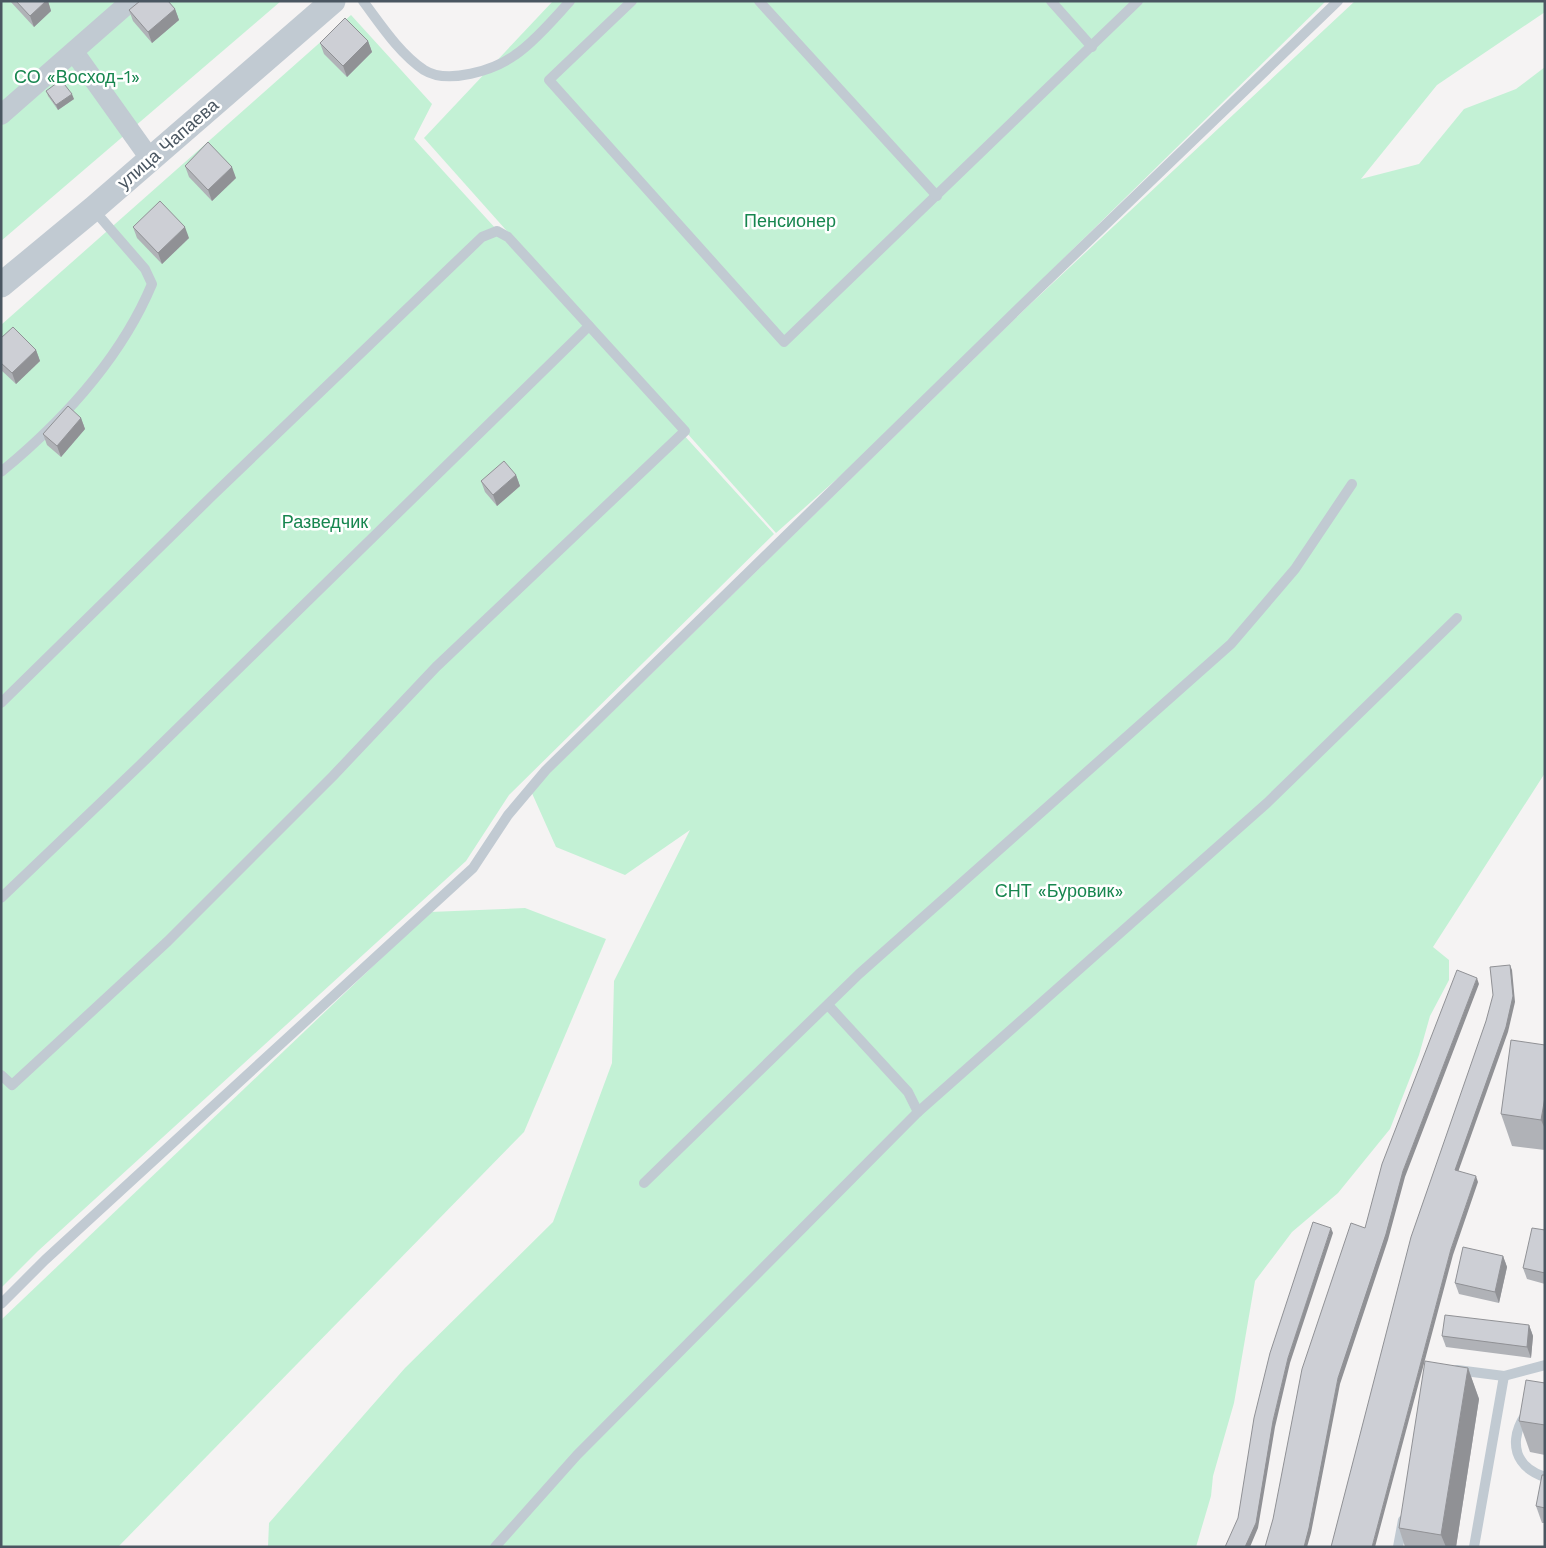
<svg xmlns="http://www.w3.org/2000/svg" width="1546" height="1548" font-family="'Work Sans',sans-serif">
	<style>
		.green { fill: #c3f1d5 }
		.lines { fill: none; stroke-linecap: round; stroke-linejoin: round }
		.service { stroke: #c1cad2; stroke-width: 10 }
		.minor { stroke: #c1cad2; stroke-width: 20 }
		.tertiary { stroke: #c1cad2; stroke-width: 25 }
		.wall { fill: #b0b2b7 }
		.shaded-wall { fill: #909195 }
		.building { fill: #cdcfd5; stroke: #909195 }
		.labels { text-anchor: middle; stroke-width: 5; stroke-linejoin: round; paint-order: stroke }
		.park-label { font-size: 18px; fill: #17864f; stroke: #fff }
		.street-label { font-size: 18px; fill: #4a5661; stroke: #fff }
	</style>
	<rect width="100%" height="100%" fill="#f5f3f3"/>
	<g class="green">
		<polygon points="1,1 281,1 1,241"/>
		<polygon points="553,1 1326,1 856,462 776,533 424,138"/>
		<polygon points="1355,1 1545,1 1545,12 1437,85 1361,179 1419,164 1464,109 1516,89 1545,67 1545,773 1433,947 1449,960 1449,980 1430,1016 1419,1055 1390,1129 1338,1193 1292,1232 1255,1281 1234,1403 1213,1476 1211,1496 1196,1547 268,1547 269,1523 405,1368 553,1222 612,1063 614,981 690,830 625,875 556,847 531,791 1025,309"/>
		<polygon points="351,15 432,104 414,139 774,534 509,795 466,861 38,1251 1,1288 1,325"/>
		<polygon points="525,908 606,939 524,1132 118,1547 1,1547 1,1320 430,912"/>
	</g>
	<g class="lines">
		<g class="service">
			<path d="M363,1c18,24 36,52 61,69 24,15 70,0 91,-15 17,-11 41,-38 55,-54"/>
			<polyline points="632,1 549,80 784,342 1138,1"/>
			<polyline points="759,1 937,196"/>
			<polyline points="1051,1 1092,47"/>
			<path d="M1,472c62,-51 120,-114 151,-188l-7,-15 -52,-60"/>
			<polyline points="1,703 213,495 482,237 497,231 508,237 685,431 436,667 333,776 168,941 12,1085 1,1075"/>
			<polyline points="1,898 139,766 589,326"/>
			<polyline points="828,1005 908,1092 918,1112"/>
			<polyline points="644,1183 859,974 1231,644 1295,569 1352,484"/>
			<polyline points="1,1304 45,1260 473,868 508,815 546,770 1021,306 1338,1"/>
			<polyline points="1457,1370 1504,1376 1545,1365"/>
			<path d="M1545,1396c-32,21 -45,66 0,81"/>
			<polyline points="495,1547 577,1455 918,1112 1267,803 1457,618"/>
			<polyline points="1398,1547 1403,1520"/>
			<polyline points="1474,1547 1504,1376"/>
		</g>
		<g class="minor">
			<polyline points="74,52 151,160"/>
			<polyline points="1,115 131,1"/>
		</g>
		<polyline class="tertiary" points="1,285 93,209 333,1"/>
	</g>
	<g class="wall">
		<polygon points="10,1 48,1 51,11 34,27"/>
		<polygon points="175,9 179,20 152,43 133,21 129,10"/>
		<polygon points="368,41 372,52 347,77 324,54 320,43"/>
		<polygon points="46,91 74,99 58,110 48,96"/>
		<polygon points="185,166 236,178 212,201 189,177"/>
		<polygon points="133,227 189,238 162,264 137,238"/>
		<polygon points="1,338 36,350 40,361 16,384 1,370"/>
		<polygon points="81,418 85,429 61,457 47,445 43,434"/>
		<polygon points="516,475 520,486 497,506 485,492 481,481"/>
		<polygon points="1545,1045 1545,1150 1512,1146 1501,1114"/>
		<polygon points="1545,1230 1545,1284 1527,1279 1523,1268"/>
		<polygon points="1503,1256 1507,1267 1499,1303 1459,1294 1455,1283"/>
		<polygon points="1529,1325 1533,1336 1531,1358 1446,1347 1442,1336"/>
		<polygon points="1468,1368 1479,1399 1456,1547 1405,1547 1399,1528"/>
		<polygon points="1545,1383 1545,1455 1530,1452 1519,1421"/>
		<polygon points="1545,1475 1545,1523 1542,1523 1536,1506"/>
	</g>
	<g class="shaded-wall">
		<polygon points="46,1 48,1 51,11 34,27 30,16"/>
		<polygon points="175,9 179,20 152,43 148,32"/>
		<polygon points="368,41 372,52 347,77 343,66"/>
		<polygon points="72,94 74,99 58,110 56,105"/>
		<polygon points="232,167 236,178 212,201 208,190"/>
		<polygon points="185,227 189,238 162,264 158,253"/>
		<polygon points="36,350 40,361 16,384 12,373"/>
		<polygon points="81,418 85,429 61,457 57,446"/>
		<polygon points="516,475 520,486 497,506 493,495"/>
		<polygon points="1510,965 1512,970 1515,1002 1508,1032 1457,1175 1455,1170"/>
		<polygon points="1477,978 1479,984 1405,1177 1388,1240 1340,1384 1311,1533 1307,1547 1304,1547 1338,1378 1403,1171"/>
		<polygon points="1545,1097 1545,1129 1541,1120"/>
		<polygon points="1476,1176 1478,1182 1453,1255 1375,1547 1372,1547 1451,1249"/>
		<polygon points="1331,1228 1333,1233 1290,1363 1275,1427 1258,1528 1250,1547 1245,1547 1273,1421 1288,1358"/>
		<polygon points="1503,1256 1507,1267 1499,1303 1495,1292"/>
		<polygon points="1529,1325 1533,1336 1531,1358 1527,1347"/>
		<polygon points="1468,1368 1479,1399 1456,1547 1446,1547 1441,1535"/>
	</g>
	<g class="building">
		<polygon points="16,1 46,1 30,16"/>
		<polygon points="140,1 168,1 175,9 148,32 129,10"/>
		<polygon points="345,18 368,41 343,66 320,43"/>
		<polygon points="61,80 72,94 56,105 46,91"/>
		<polygon points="208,142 232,167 208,190 185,166"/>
		<polygon points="160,201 185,227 158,253 133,227"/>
		<polygon points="13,327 36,350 12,373 1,363 1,338"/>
		<polygon points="68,406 81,418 57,446 43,434"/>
		<polygon points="504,461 516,475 493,495 481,481"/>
		<polygon points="1510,965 1513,996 1506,1027 1455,1170 1476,1176 1451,1249 1372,1547 1331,1547 1411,1237 1486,1021 1493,995 1490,967"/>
		<polygon points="1457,970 1477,978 1403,1171 1386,1234 1338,1378 1309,1528 1304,1547 1265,1547 1273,1519 1302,1369 1351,1223 1365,1228 1382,1164"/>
		<polygon points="1511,1040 1545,1045 1545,1097 1541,1120 1501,1114"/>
		<polygon points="1313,1222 1331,1228 1288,1358 1273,1421 1256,1523 1245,1547 1225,1547 1238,1518 1254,1418 1270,1353"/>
		<polygon points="1532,1228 1545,1230 1545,1273 1523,1268"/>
		<polygon points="1463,1247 1503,1256 1495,1292 1455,1283"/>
		<polygon points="1445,1315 1529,1325 1527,1347 1442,1336"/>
		<polygon points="1425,1361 1468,1368 1441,1535 1399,1528"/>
		<polygon points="1526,1380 1545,1383 1545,1425 1519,1421"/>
		<polygon points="1542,1475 1545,1475 1545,1508 1536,1506"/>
	</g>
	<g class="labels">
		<g class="park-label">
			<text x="77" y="83">СО «Восход-1»</text>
			<text x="790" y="227">Пенсионер</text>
			<text x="325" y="528">Разведчик</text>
			<text x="1059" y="897">СНТ «Буровик»</text>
		</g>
		<g class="street-label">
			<text transform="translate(168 144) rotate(-41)" y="6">улица Чапаева</text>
		</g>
	</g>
	<rect width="1546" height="1548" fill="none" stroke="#4a5661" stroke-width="5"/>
</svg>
